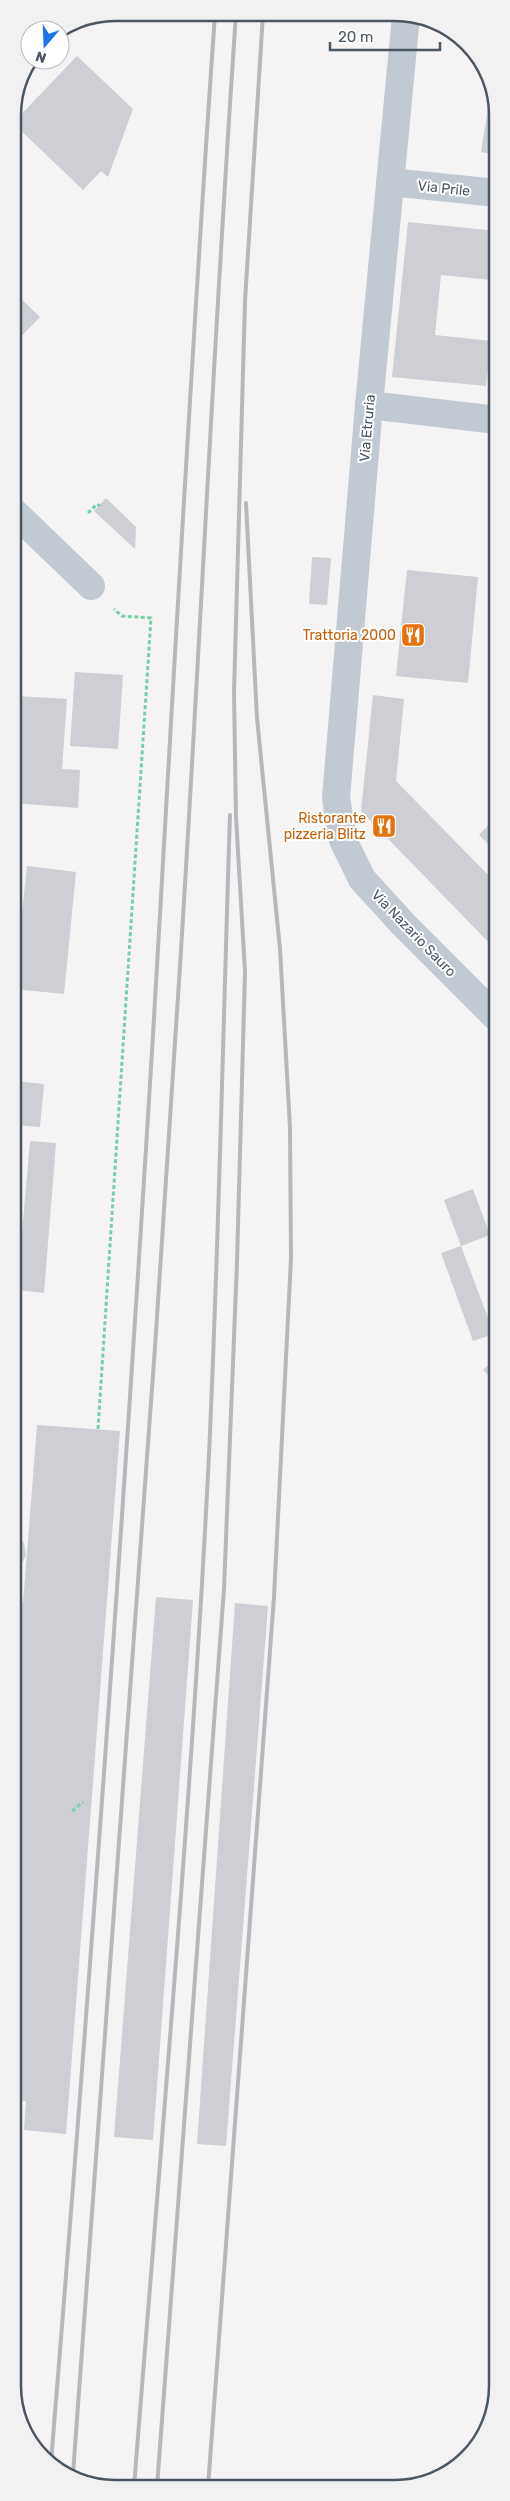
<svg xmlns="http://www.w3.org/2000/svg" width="510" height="2501" font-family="Rubik,sans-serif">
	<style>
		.building { fill: #cdcfd5 }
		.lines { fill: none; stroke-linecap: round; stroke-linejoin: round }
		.path { stroke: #7ad0a6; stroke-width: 3; stroke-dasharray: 4 2.5; stroke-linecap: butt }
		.minor { stroke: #c1cad2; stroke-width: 28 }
		.rail { stroke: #b5b8bd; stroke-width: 4 }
		.labels { text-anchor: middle; stroke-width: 4; stroke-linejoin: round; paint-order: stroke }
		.street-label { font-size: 14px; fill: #4a5661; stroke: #fff }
		.food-label { font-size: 14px; fill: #c56008; stroke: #fff; text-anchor: end }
		.rim { fill: none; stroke: #4a5661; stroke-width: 2.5 }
	</style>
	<rect width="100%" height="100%" fill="#f5f3f3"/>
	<g class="building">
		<polygon points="77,56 133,109 108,177 101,171 83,190 13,123"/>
		<polygon points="491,89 497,102 497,155 481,152"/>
		<polygon points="408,222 497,231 492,280 441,275 435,335 491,341 486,386 392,377"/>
		<polygon points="13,291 40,317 13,345"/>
		<polygon points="106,498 136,527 135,549 94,511"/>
		<polygon points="312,557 331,558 327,605 309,604"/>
		<polygon points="407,570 478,577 468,683 396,676"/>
		<polygon points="13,641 23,650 13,661"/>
		<polygon points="75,672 123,675 118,749 70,746"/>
		<polygon points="373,695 404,699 396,781 497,884 497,951 361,811"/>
		<polygon points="16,696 67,699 62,769 80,770 78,808 13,803"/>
		<polygon points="497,816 497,853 479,835"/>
		<polygon points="27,866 76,872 64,994 14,989"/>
		<polygon points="13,1081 44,1084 40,1127 13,1125"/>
		<polygon points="30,1141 56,1143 44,1293 17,1290"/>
		<polygon points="473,1189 490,1235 461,1246 444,1200"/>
		<polygon points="461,1246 494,1334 473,1341 441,1253"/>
		<polygon points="497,1357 497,1384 483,1370"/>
		<polygon points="37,1425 120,1431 66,2134 24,2130 26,2101 13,2100 13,1696 16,1696 20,1645 13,1644 13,1602 23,1603"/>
		<polygon points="13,1532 24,1543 26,1555 21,1566 13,1573"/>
		<polygon points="156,1597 193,1600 153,2140 114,2137"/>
		<polygon points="235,1603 268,1606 226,2146 197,2144"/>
		<polygon points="13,2178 21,2179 15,2261 13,2261"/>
	</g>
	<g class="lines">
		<g class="path">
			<polyline points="88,513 97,504 100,506"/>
			<polyline points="98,1429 151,618 122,616 114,609"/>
			<polyline points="72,1811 83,1802"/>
		</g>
		<g class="minor">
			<polyline points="406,16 369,405 336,798 343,840 362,879 403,924 497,1018"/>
			<polyline points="390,182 497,193"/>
			<polyline points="369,405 497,420"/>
			<polyline points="13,511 91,586"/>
		</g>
		<g class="rail">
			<path d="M51,2462c39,-476 73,-951 102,-1427 20,-341 38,-681 62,-1021"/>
			<path d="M73,2474c39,-502 75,-1005 107,-1508 20,-317 34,-635 56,-952"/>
			<path d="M134,2487c27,-344 58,-688 75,-1033 10,-213 14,-426 21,-639"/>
			<polyline points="157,2487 224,1589 237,1262 245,972 236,817 234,693 245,301 263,14"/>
			<polyline points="208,2487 274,1597 291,1258 290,1128 280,949 257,718 246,503"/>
		</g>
	</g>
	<defs>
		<symbol id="restaurant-square" viewBox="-11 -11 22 22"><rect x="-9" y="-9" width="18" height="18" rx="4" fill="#e8710a" stroke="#fff"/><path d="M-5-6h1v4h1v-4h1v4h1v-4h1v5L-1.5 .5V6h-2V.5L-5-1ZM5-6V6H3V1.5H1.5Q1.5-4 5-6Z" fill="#fff"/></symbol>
	</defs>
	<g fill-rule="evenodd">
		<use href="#restaurant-square" x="399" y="621" width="28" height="28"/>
		<use href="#restaurant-square" x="370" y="812" width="28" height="28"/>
	</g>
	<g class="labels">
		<g class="street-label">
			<text transform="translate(444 188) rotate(6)" y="5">Via Prile</text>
			<text transform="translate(367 428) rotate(-85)" y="5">Via Etruria</text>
			<text transform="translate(414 933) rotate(46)" y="5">Via Nazario Sauro</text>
		</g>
		<g class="food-label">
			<text x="396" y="640">Trattoria 2000</text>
			<text x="366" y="823">Ristorante<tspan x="366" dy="16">pizzeria Blitz</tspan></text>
		</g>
	</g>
	<path d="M0 0H510V2501H0ZM115 21H395A94 94 0 0 1 489 115V2386A94 94 0 0 1 395 2480H115A94 94 0 0 1 21 2386V115A94 94 0 0 1 115 21Z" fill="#f1f1f2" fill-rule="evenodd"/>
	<path class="rim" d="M115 21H395A94 94 0 0 1 489 115V2386A94 94 0 0 1 395 2480H115A94 94 0 0 1 21 2386V115A94 94 0 0 1 115 21Z"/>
	<g transform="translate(45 45) rotate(199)"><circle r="24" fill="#ffffff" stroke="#b7bbc0"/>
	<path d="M0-4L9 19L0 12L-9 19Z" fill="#1a73e8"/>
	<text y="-8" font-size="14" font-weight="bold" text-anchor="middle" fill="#4a5661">N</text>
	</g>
	<path d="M330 42v8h110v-8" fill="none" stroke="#4a5661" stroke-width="2.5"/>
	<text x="338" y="42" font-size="15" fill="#4a5661" stroke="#ffffff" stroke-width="4" paint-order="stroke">20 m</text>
</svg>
